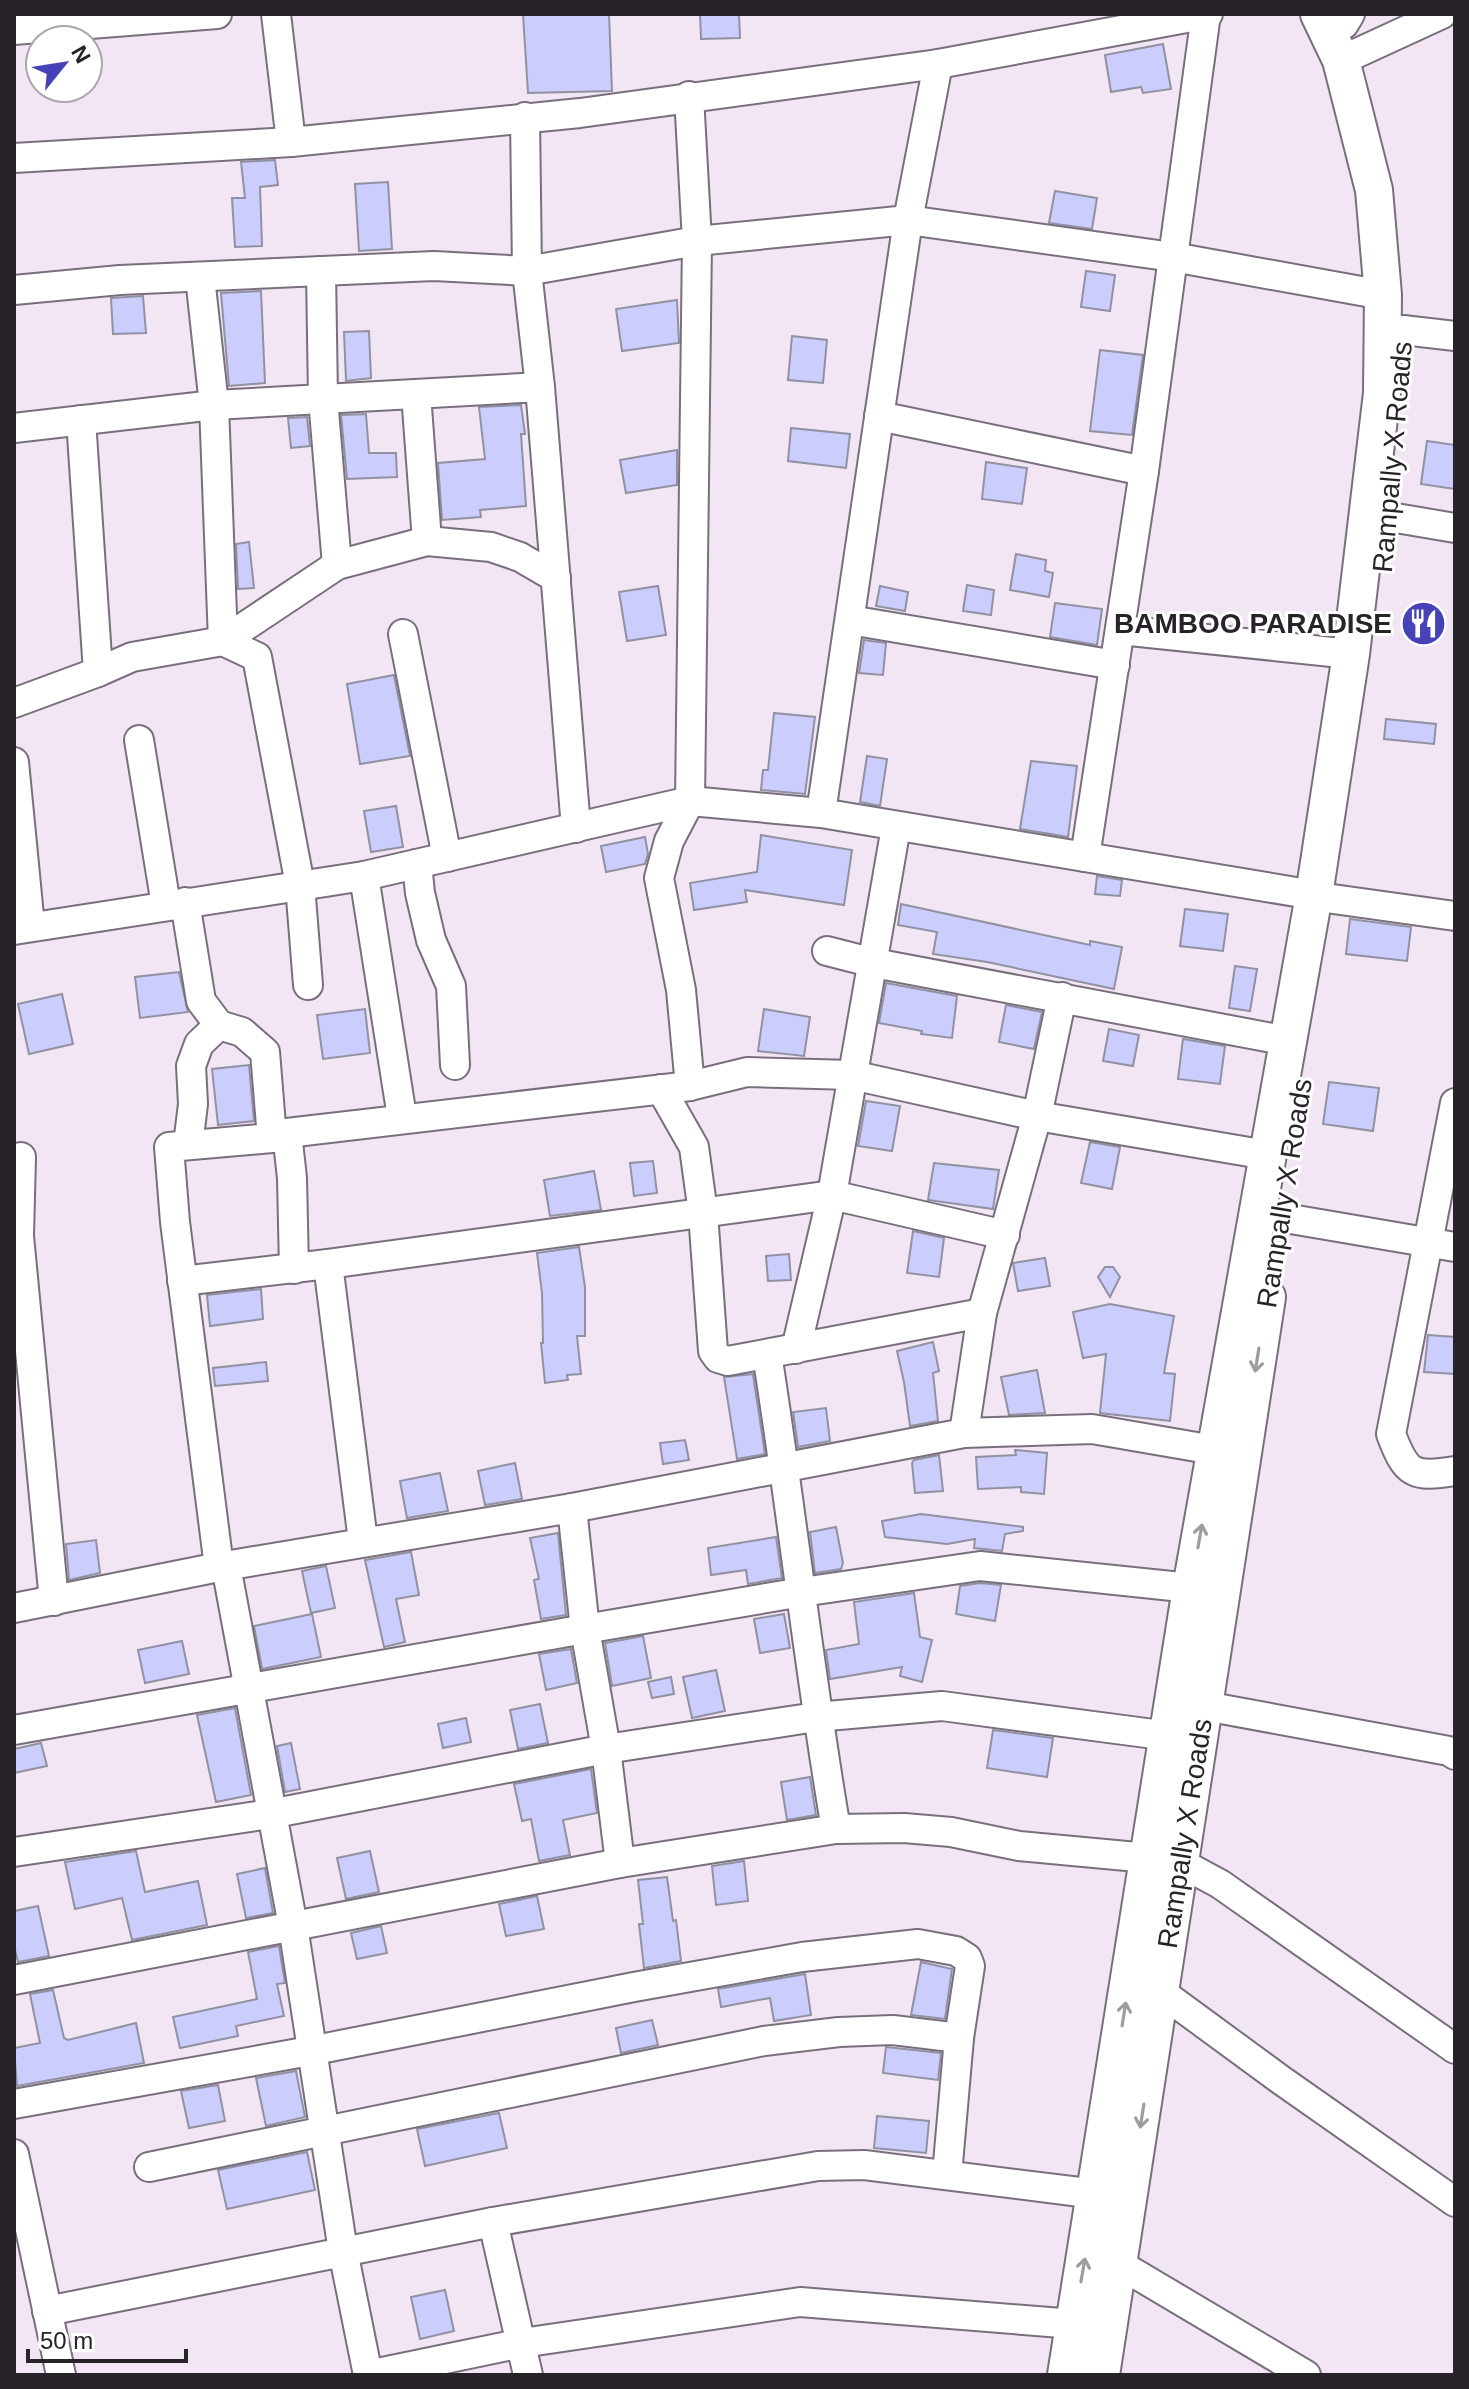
<svg xmlns="http://www.w3.org/2000/svg" width="1469" height="2389" font-family="Arial,sans-serif">
	<style>
		.building { fill: #cbcdfd; stroke: #9191a2; stroke-width: 2 }
		.lines { fill: none; stroke-linecap: round; stroke-linejoin: round }
		.minor-casing { stroke: #796f7c; stroke-width: 32 }
		.major-casing { stroke: #796f7c; stroke-width: 40 }
		.minor { stroke: #fff; stroke-width: 28 }
		.major { stroke: #fff; stroke-width: 36 }
		.oneway { stroke: #9e9c9e }
		.labels { text-anchor: middle; stroke-width: 6; stroke-linejoin: round; paint-order: stroke }
		.street-label { font-size: 28px; fill: #272328; stroke: #fff }
		.poi-label { font-size: 28px; font-weight: bold; fill: #272328; stroke: #fff; text-anchor: end }
	</style>
	<rect width="100%" height="100%" fill="#f2e6f5"/>
	<g class="building">
		<polygon points="523,14 609,14 612,91 528,93"/>
		<polygon points="700,14 739,14 740,38 701,39"/>
		<polygon points="1163,44 1171,89 1143,93 1141,87 1111,92 1105,55"/>
		<polygon points="275,160 278,185 260,187 262,246 235,247 232,198 245,198 241,162"/>
		<polygon points="388,182 392,249 359,251 355,184"/>
		<polygon points="1055,191 1097,198 1092,229 1049,223"/>
		<polygon points="1086,271 1115,275 1110,311 1081,307"/>
		<polygon points="261,291 265,383 229,386 221,293"/>
		<polygon points="143,296 146,333 113,334 111,298"/>
		<polygon points="677,300 679,343 622,351 616,309"/>
		<polygon points="369,331 371,378 346,381 344,332"/>
		<polygon points="792,336 827,340 823,383 788,380"/>
		<polygon points="1100,350 1143,355 1132,435 1090,431"/>
		<polygon points="521,405 525,434 521,434 526,506 480,510 481,517 442,520 438,463 485,459 479,407"/>
		<polygon points="366,414 369,453 396,453 397,477 347,479 341,415"/>
		<polygon points="307,417 310,446 291,448 288,418"/>
		<polygon points="791,428 850,434 846,468 788,461"/>
		<polygon points="1427,441 1455,445 1455,489 1421,484"/>
		<polygon points="677,450 677,485 626,493 620,460"/>
		<polygon points="986,462 1027,468 1022,504 982,499"/>
		<polygon points="249,542 254,588 238,589 236,544"/>
		<polygon points="1016,554 1046,560 1045,571 1053,573 1049,597 1010,590"/>
		<polygon points="967,585 994,590 991,615 963,611"/>
		<polygon points="658,586 666,635 627,641 619,592"/>
		<polygon points="880,586 908,592 905,611 876,606"/>
		<polygon points="1055,603 1102,609 1097,645 1050,637"/>
		<polygon points="864,640 886,643 883,675 859,673"/>
		<polygon points="394,675 410,756 360,764 347,684"/>
		<polygon points="774,713 815,717 805,794 761,790 763,770 768,770"/>
		<polygon points="1386,719 1436,724 1434,744 1384,739"/>
		<polygon points="867,756 887,759 880,806 860,802"/>
		<polygon points="1031,761 1077,766 1068,837 1020,829"/>
		<polygon points="396,806 403,847 371,852 364,811"/>
		<polygon points="761,835 852,850 844,905 745,890 747,902 694,910 690,883 757,872"/>
		<polygon points="645,837 648,854 645,864 606,872 601,846"/>
		<polygon points="1097,876 1122,880 1120,896 1095,894"/>
		<polygon points="901,904 1090,945 1090,941 1122,947 1114,989 987,962 933,954 937,932 898,925"/>
		<polygon points="1185,909 1228,914 1223,951 1180,946"/>
		<polygon points="1350,919 1411,927 1407,961 1346,954"/>
		<polygon points="1235,966 1257,969 1250,1011 1229,1008"/>
		<polygon points="179,972 188,1012 140,1018 135,977"/>
		<polygon points="886,983 957,996 952,1038 921,1034 922,1031 879,1023"/>
		<polygon points="62,994 73,1044 29,1054 18,1004"/>
		<polygon points="1006,1005 1042,1012 1034,1049 999,1042"/>
		<polygon points="365,1009 370,1053 323,1059 317,1015"/>
		<polygon points="764,1009 810,1017 804,1056 758,1051"/>
		<polygon points="1109,1029 1139,1035 1133,1066 1103,1061"/>
		<polygon points="1183,1039 1225,1046 1220,1084 1178,1079"/>
		<polygon points="249,1065 254,1121 218,1125 212,1069"/>
		<polygon points="1329,1082 1379,1088 1373,1131 1323,1124"/>
		<polygon points="866,1101 900,1106 892,1151 858,1146"/>
		<polygon points="1090,1142 1120,1147 1112,1189 1081,1183"/>
		<polygon points="653,1161 657,1193 634,1196 630,1163"/>
		<polygon points="934,1163 999,1170 993,1209 928,1200"/>
		<polygon points="594,1171 601,1210 550,1216 544,1180"/>
		<polygon points="913,1231 944,1238 939,1277 907,1273"/>
		<polygon points="579,1247 585,1287 585,1336 577,1336 581,1374 567,1375 568,1380 545,1383 541,1343 543,1343 542,1293 537,1253"/>
		<polygon points="789,1254 791,1280 768,1281 766,1256"/>
		<polygon points="1045,1258 1050,1286 1018,1291 1013,1263"/>
		<polygon points="1105,1267 1113,1267 1120,1277 1110,1297 1098,1277"/>
		<polygon points="261,1289 263,1319 210,1326 207,1295"/>
		<polygon points="1110,1304 1174,1316 1164,1373 1175,1374 1170,1421 1100,1413 1106,1354 1083,1358 1073,1312"/>
		<polygon points="1428,1335 1455,1337 1455,1374 1424,1372"/>
		<polygon points="933,1342 939,1371 933,1373 938,1421 910,1426 904,1382 897,1351"/>
		<polygon points="266,1362 268,1381 215,1386 213,1368"/>
		<polygon points="1037,1370 1045,1413 1009,1415 1001,1377"/>
		<polygon points="753,1374 765,1454 737,1459 724,1377"/>
		<polygon points="826,1408 830,1441 798,1447 793,1412"/>
		<polygon points="685,1440 689,1460 663,1464 660,1443"/>
		<polygon points="1015,1450 1047,1453 1044,1494 1021,1492 1021,1487 978,1489 976,1457 1016,1455"/>
		<polygon points="939,1455 943,1491 915,1493 912,1463 914,1460"/>
		<polygon points="515,1463 522,1499 485,1505 478,1471"/>
		<polygon points="440,1473 448,1511 407,1518 400,1481"/>
		<polygon points="921,1514 1023,1527 1023,1531 1005,1534 1002,1551 974,1548 975,1539 947,1544 885,1537 882,1521"/>
		<polygon points="836,1527 843,1563 841,1569 815,1573 810,1532"/>
		<polygon points="558,1533 566,1615 541,1619 534,1580 539,1579 530,1538"/>
		<polygon points="776,1537 782,1578 748,1584 746,1570 711,1575 708,1548"/>
		<polygon points="96,1540 100,1573 69,1580 66,1544"/>
		<polygon points="411,1552 419,1595 396,1599 405,1642 384,1647 365,1560"/>
		<polygon points="326,1566 335,1608 311,1613 302,1571"/>
		<polygon points="980,1583 1001,1585 995,1621 956,1614 960,1586"/>
		<polygon points="914,1593 920,1637 932,1640 922,1682 900,1676 902,1667 830,1679 826,1650 859,1644 854,1602"/>
		<polygon points="312,1614 321,1657 262,1669 254,1626"/>
		<polygon points="784,1614 790,1648 760,1653 754,1619"/>
		<polygon points="643,1636 651,1678 612,1686 605,1643"/>
		<polygon points="182,1641 189,1674 145,1683 138,1650"/>
		<polygon points="571,1649 577,1683 546,1690 539,1654"/>
		<polygon points="716,1670 725,1711 692,1718 683,1677"/>
		<polygon points="671,1677 674,1694 652,1698 648,1682"/>
		<polygon points="540,1704 548,1743 518,1749 510,1710"/>
		<polygon points="235,1708 251,1795 216,1802 197,1715"/>
		<polygon points="466,1718 471,1742 443,1748 438,1724"/>
		<polygon points="993,1730 1053,1738 1047,1777 987,1768"/>
		<polygon points="41,1743 47,1766 14,1773 14,1749"/>
		<polygon points="291,1743 300,1789 285,1792 277,1746"/>
		<polygon points="591,1769 597,1813 563,1820 570,1855 539,1861 531,1819 522,1821 514,1784"/>
		<polygon points="810,1777 816,1815 787,1820 781,1782"/>
		<polygon points="136,1851 145,1892 198,1881 207,1925 132,1940 122,1898 75,1909 65,1862"/>
		<polygon points="370,1851 379,1892 346,1899 337,1858"/>
		<polygon points="744,1861 748,1901 716,1905 712,1866"/>
		<polygon points="265,1868 273,1913 246,1918 237,1874"/>
		<polygon points="667,1877 673,1921 676,1920 681,1961 644,1968 639,1924 643,1924 638,1880"/>
		<polygon points="537,1896 544,1929 506,1936 499,1904"/>
		<polygon points="38,1906 49,1956 18,1962 14,1946 14,1911"/>
		<polygon points="381,1926 387,1953 357,1959 351,1933"/>
		<polygon points="279,1946 285,1983 277,1984 284,2016 236,2026 238,2036 180,2048 173,2017 257,1999 248,1952"/>
		<polygon points="921,1962 952,1969 945,2019 911,2015"/>
		<polygon points="805,1974 811,2015 774,2021 770,1998 721,2007 718,1989"/>
		<polygon points="53,1990 64,2038 68,2040 136,2023 144,2063 17,2086 14,2048 40,2043 30,1994"/>
		<polygon points="652,2020 658,2045 621,2053 616,2028"/>
		<polygon points="886,2047 941,2053 938,2080 883,2073"/>
		<polygon points="296,2071 305,2117 266,2126 256,2078"/>
		<polygon points="218,2085 225,2121 189,2128 181,2091"/>
		<polygon points="499,2113 507,2148 425,2166 417,2129"/>
		<polygon points="877,2116 929,2121 926,2153 874,2148"/>
		<polygon points="307,2152 315,2190 227,2209 218,2170"/>
		<polygon points="445,2290 454,2331 420,2339 411,2297"/>
	</g>
	<g class="lines">
		<defs>
			<g id="minor">
				<polyline points="276,14 291,142"/>
				<polyline points="1344,24 1350,14"/>
				<polyline points="14,30 217,14"/>
				<polyline points="1355,54 1442,14"/>
				<polyline points="689,96 697,241 690,801 669,841 659,878 681,990 690,1086"/>
				<polyline points="525,117 527,271 540,387 576,828"/>
				<polyline points="14,158 291,142 580,113 938,64 1208,14"/>
				<polyline points="321,271 323,399 337,565"/>
				<polyline points="200,277 214,405 223,641"/>
				<polyline points="14,290 120,280 434,266 527,271 697,241 908,220 1173,257 1383,295"/>
				<polyline points="1403,330 1455,336"/>
				<polyline points="416,394 427,541"/>
				<polyline points="879,416 1144,471"/>
				<polyline points="81,420 98,672"/>
				<polyline points="14,428 214,405 540,387"/>
				<polyline points="1390,517 1455,528"/>
				<polyline points="850,620 1115,665"/>
				<polyline points="1120,630 1351,654"/>
				<polyline points="403,634 447,857"/>
				<polyline points="223,641 257,657 300,885 308,985"/>
				<polyline points="14,703 98,672 132,657 223,641 337,565 427,541 491,547 520,557 556,578"/>
				<polyline points="139,740 166,905"/>
				<polyline points="14,762 30,926"/>
				<polyline points="821,813 908,220 938,64"/>
				<polyline points="1085,857 1144,471 1206,14"/>
				<polyline points="417,864 420,893 431,940 451,986 455,1065"/>
				<polyline points="364,876 402,1117"/>
				<polyline points="1333,899 1455,916"/>
				<polyline points="185,902 201,1001 219,1025 242,1032 265,1052 272,1138"/>
				<polyline points="14,930 364,876 690,801 821,813 1314,895"/>
				<polyline points="827,951 874,963 1288,1041"/>
				<polyline points="661,1089 694,1147 703,1213 713,1351 718,1358 728,1361 982,1313"/>
				<path d="M1455,1103l-64,331c15,40 22,44 64,37"/>
				<polyline points="287,1133 292,1178 294,1269"/>
				<polyline points="188,1145 193,1104 191,1066 199,1044 219,1025"/>
				<polyline points="14,1158 21,1157 19,1236 54,1601"/>
				<polyline points="1279,1217 1455,1247"/>
				<polyline points="328,1264 363,1541"/>
				<polyline points="182,1281 328,1264 832,1195 1005,1235"/>
				<polyline points="796,1349 832,1195 896,827"/>
				<path d="M767,1354c25,158 42,318 69,475"/>
				<polyline points="964,1433 982,1313 1037,1116 1062,997"/>
				<polyline points="572,1508 585,1629 606,1749 620,1863"/>
				<polyline points="226,1566 293,1926 343,2251 368,2375"/>
				<polyline points="219,1567 175,1222 169,1147 272,1138 287,1133 690,1086 747,1072 852,1075 1037,1116 1267,1155"/>
				<polyline points="14,1608 219,1567 572,1508 964,1433 1092,1429 1214,1450"/>
				<polyline points="1205,1706 1449,1751 1455,1755"/>
				<polyline points="14,1730 585,1629 802,1592 980,1566 1191,1588"/>
				<polyline points="14,1852 270,1814 606,1749 816,1717 942,1706 1169,1736"/>
				<polyline points="1181,1863 1220,1884 1455,2049"/>
				<polyline points="14,1980 620,1863 836,1829 904,1828 951,1832 1019,1846 1148,1858"/>
				<polyline points="1161,1992 1281,2080 1455,2202"/>
				<polyline points="14,2104 310,2051 634,1987 802,1957 918,1944 956,1951 967,1958 970,1966 959,2038 947,2175"/>
				<polyline points="14,2154 61,2375"/>
				<polyline points="149,2167 764,2041 839,2032 893,2030 959,2038"/>
				<polyline points="493,2222 528,2375"/>
				<polyline points="1119,2264 1306,2375"/>
				<polyline points="47,2311 493,2222 818,2166 864,2165 1096,2194"/>
				<polyline points="368,2375 522,2343 800,2302 1074,2324"/>
			</g>
			<g id="major">
				<polyline points="1066,2375 1191,1588 1314,895 1351,654 1382,393 1383,295 1374,190 1341,60 1319,14"/>
				<path id="s1" d="M1101,2375l166,-1078"/>
			</g>
		</defs>
		<use href="#minor" class="minor-casing"/>
		<use href="#major" class="major-casing"/>
		<use href="#minor" class="minor"/>
		<use href="#major" class="major"/>
	</g>
	<defs><path id="oneway-shaft" d="M-6 0H5M1.5-3L5.5 0L1.5 3" fill="none" stroke-width="1.6" stroke-linecap="round" stroke-linejoin="round" transform="scale(2)"/></defs>
	<g class="oneway">
		<use href="#oneway-shaft" transform="translate(1257 1360) rotate(99)"/>
		<use href="#oneway-shaft" transform="translate(1200 1536) rotate(-80)"/>
		<use href="#oneway-shaft" transform="translate(1124 2014) rotate(-81)"/>
		<use href="#oneway-shaft" transform="translate(1142 2116) rotate(99)"/>
		<use href="#oneway-shaft" transform="translate(1083 2270) rotate(-80)"/>
	</g>
	<defs>
		<symbol id="restaurant-disc" viewBox="-11 -11 22 22"><circle r="9.5" fill="#4742b8" stroke="#fff"/><path d="M-5-6h1v4h1v-4h1v4h1v-4h1v5L-1.5 .5V6h-2V.5L-5-1ZM5-6V6H3V1.5H1.5Q1.5-4 5-6Z" fill="#fff"/></symbol>
	</defs>
	<g fill-rule="evenodd">
		<use href="#restaurant-disc" x="1398" y="598" width="51" height="51"/>
	</g>
	<g class="labels">
		<g class="street-label">
			<text transform="translate(1392 457) rotate(-85)" y="10">Rampally X Roads</text>
			<text transform="translate(1284 1193) rotate(-81)" y="10">Rampally X Roads</text>
			<text dy="10" stroke="none"><textPath href="#s1" startOffset="548">Rampally X Roads</textPath></text>
		</g>
		<g class="poi-label">
			<text x="1392" y="633">BAMBOO PARADISE</text>
		</g>
	</g>
	<rect width="1469" height="2389" fill="none" stroke="#272328" stroke-width="32"/>
	<g transform="translate(64 64) rotate(60)"><circle r="38" fill="#ffffff" stroke="#a9a7a9" stroke-width="2"/>
	<path d="M0-6L14 30L0 20L-14 30Z" fill="#4742b8"/>
	<text y="-12" font-size="22" font-weight="bold" text-anchor="middle" fill="#272328">N</text>
	</g>
	<path d="M28 2349v12h158v-12" fill="none" stroke="#272328" stroke-width="4"/>
	<text x="40" y="2349" font-size="24" fill="#272328" stroke="#ffffff" stroke-width="6" paint-order="stroke">50 m</text>
</svg>
